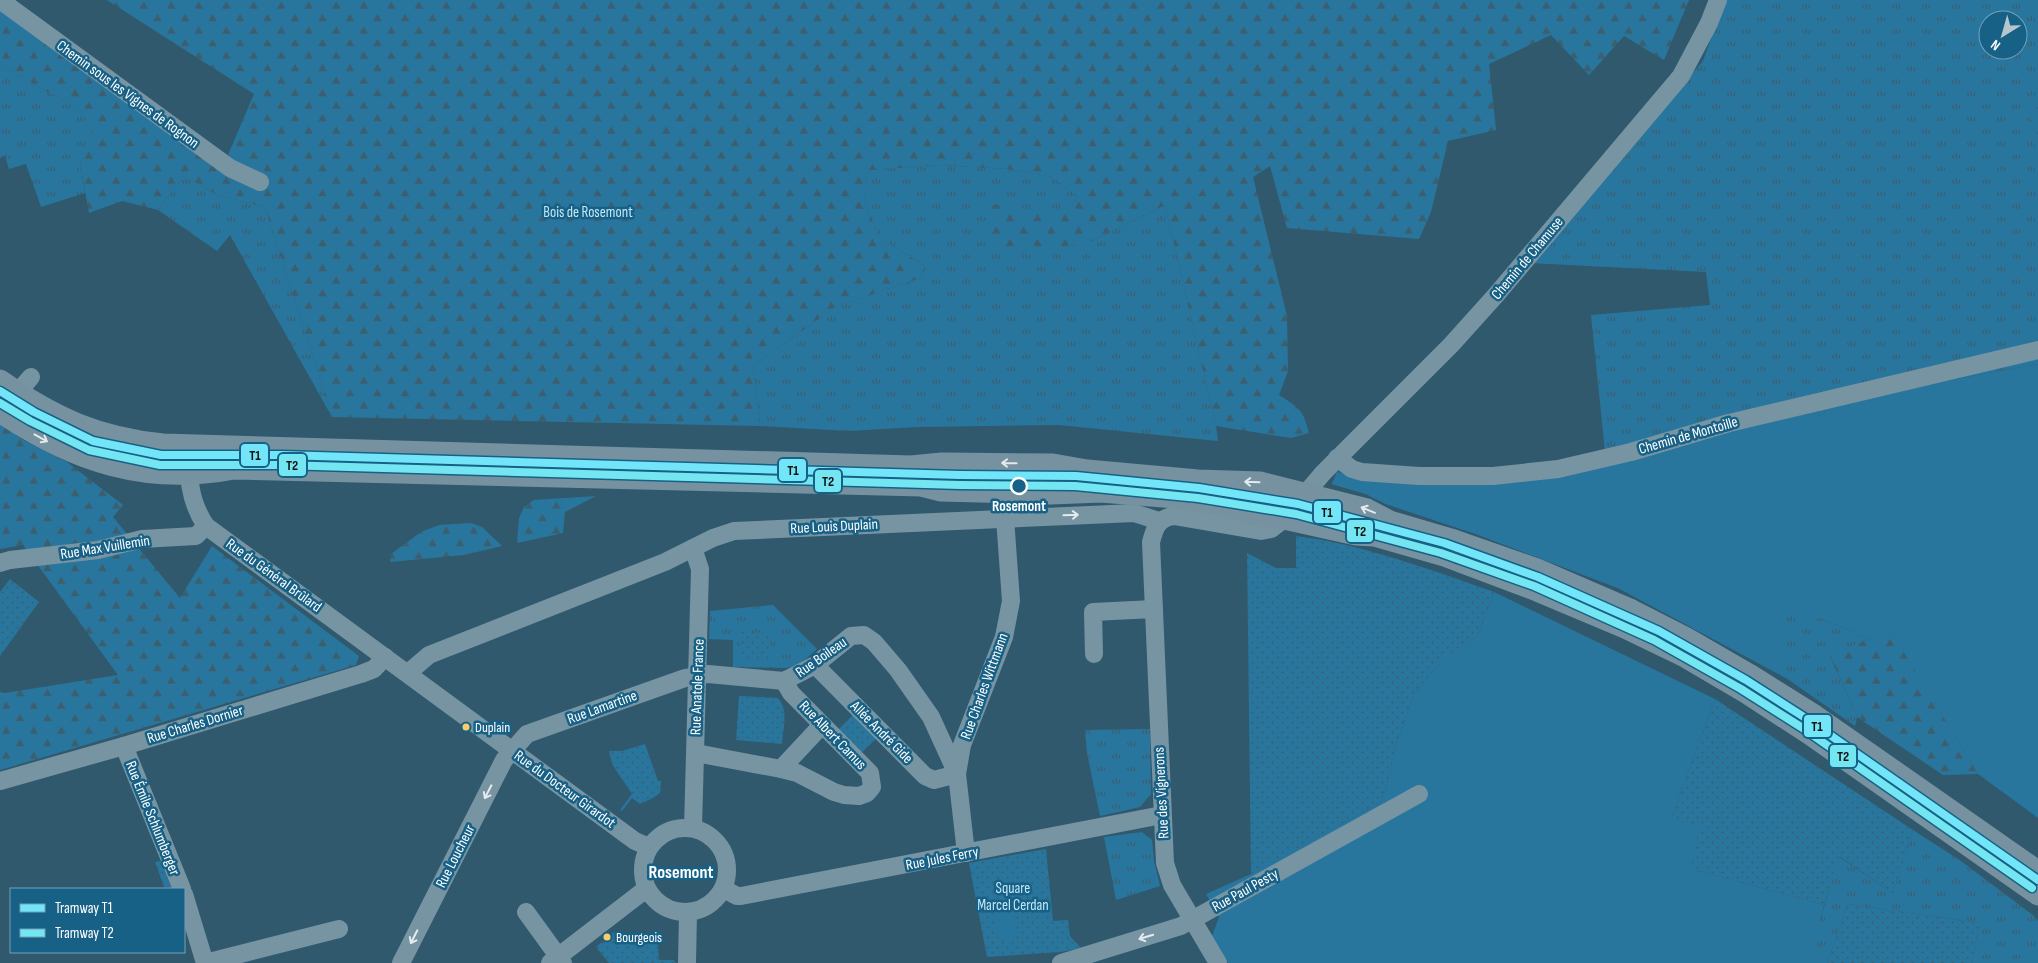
<svg xmlns="http://www.w3.org/2000/svg" width="2038" height="963" font-family="'Sofia Sans Condensed',sans-serif">
	<style>
		.grass { fill: url(#grass-tufts); fill-rule: evenodd }
		.forest { fill: url(#forest-firs) }
		.park { fill: url(#park-dots) }
		.pitch { fill: #28769d }
		.lines { fill: none; stroke-linecap: round; stroke-linejoin: round }
		.minor { stroke: #7794a3; stroke-width: 18 }
		.major { stroke: #7692a0; stroke-width: 21 }
		.tram-1-casing { stroke: #176186; stroke-width: 11 }
		.tram-2-casing { stroke: #176186; stroke-width: 11 }
		.tram-1 { stroke: #73e5f9; stroke-width: 8 }
		.tram-2 { stroke: #73e6f2; stroke-width: 8 }
		.oneway { stroke: #e4e9ec }
		.oneway2 { stroke: #e4eaed }
		.stop-dot { fill: #176186; stroke: #fff; stroke-width: 2.5 }
		.bus-dot { fill: #fdcc66; stroke: #176186; stroke-width: 2 }
		.labels { text-anchor: middle; stroke-width: 5; stroke-linejoin: round; paint-order: stroke }
		.bus-label { font-size: 14px; fill: #fff; stroke: #176186; text-anchor: start }
		.street-label { font-size: 15px; fill: #fff; stroke: #176186 }
		.park-label { font-size: 15px; fill: #c3e8fa; stroke: #176186 }
		.stop-label { font-size: 15px; font-weight: bold; fill: #fff; stroke: #176186 }
		.quarter-label { font-size: 18px; font-weight: bold; fill: #fff; stroke: #176186 }
		.line-badge { stroke: #176186; stroke-width: 2 }
		.pale-badge-label { font-size: 14px; text-anchor: middle; font-weight: bold; fill: #111 }
	</style>
	<defs>
		<pattern id="grass-tufts" width="24" height="20" patternUnits="userSpaceOnUse" patternTransform="scale(1.25)"><rect width="24" height="20" fill="#28769d"/><path d="M3 7l-1-3M5 7V3M7 7l1-3M15 17l-1-3M17 17v-4M19 17l1-3" fill="none" stroke="#3c5f70"/></pattern>
		<pattern id="forest-firs" width="22" height="20" patternUnits="userSpaceOnUse" patternTransform="scale(1.25)"><rect width="22" height="20" fill="#28769d"/><path d="M5 1l3.5 6h-7zM16 11l3.5 6h-7z" fill="#3c5f70"/></pattern>
		<pattern id="park-dots" width="8" height="8" patternUnits="userSpaceOnUse" patternTransform="scale(1.25)"><rect width="8" height="8" fill="#28769d"/><path d="M2 2h.1M6 6h.1" fill="none" stroke="#3c5f70" stroke-width="1.8" stroke-linecap="round"/></pattern>
	</defs>
	<rect width="100%" height="100%" fill="#30596d"/>
	<g class="grass">
		<path d="M1725,0h313v364l-181,33 -33,13 1,4 -7,2 -1,-5 -34,202 39,6 47,20 -39,17 27,61 -2,9 -69,-48 -168,-90 -142,-54 -90,-30 -20,-10 -34,-10 5,-12 29,8 240,-18 -15,-147 119,-10 -4,-33 -176,-9 173,-202zM1988,20h30v30h-30z"/>
		<polygon points="0,65 82,111 97,142 80,163 85,193 41,207 26,164 9,169 5,156 0,158"/>
		<polygon points="939,165 1010,169 1052,177 1078,197 1063,217 1090,242 1165,205 1216,426 1218,441 1059,425 917,427 849,431 760,426 753,366 835,307 920,278 925,266 880,238 865,203 867,170"/>
		<polygon points="184,176 218,195 265,207 332,417 230,235 217,251 158,210"/>
		<path d="M773,605l44,44c-10,9 -18,17 -32,19l-52,-1v-27l-24,-1 1,-28z"/>
		<polygon points="1150,729 1151,794 1140,807 1100,816 1087,753 1085,730"/>
		<polygon points="1913,830 1961,861 2034,916 2038,921 2038,963 1972,963 1979,923 1848,904 1827,963 1807,963 1839,857 1893,893"/>
		<polygon points="1142,832 1152,840 1154,861 1160,886 1116,900 1104,837"/>
	</g>
	<g class="forest">
		<path d="M107,0h1582l-25,60 -40,-24 -35,39 -38,-40 -62,29 7,66 -48,11 -17,71 -12,27 -132,-11 -17,-62 -17,11 34,139 1,55 -9,24c20,13 24,14 30,38l-18,5 -75,-12 -51,-221 -75,37 -77,13 -29,-22 10,-29 69,13 15,-20 -26,-20 -42,-8 -71,-4 -72,5 -2,33 15,35 45,28 -5,12 -85,29 -82,59 7,60 -428,-9 -67,-210 -47,-12 -34,-19 -26,34 -36,-9 -33,12 -9,-50 16,-21 -14,-31 -82,-46v-61l222,165 32,-75z"/>
		<polygon points="2031,95 2038,95 2038,157 2031,130"/>
		<polygon points="0,424 25,441 67,462 123,505 113,517 180,598 212,546 359,656 356,665 0,770 0,692 5,693 118,675 23,545 0,549"/>
		<polygon points="596,496 565,512 563,533 517,543 519,518 524,507 534,500"/>
		<polygon points="471,523 482,527 502,546 464,555 390,562 391,554 421,532 439,525"/>
		<polygon points="1891,630 1978,774 1943,775 1857,717 1830,655"/>
	</g>
	<g class="park">
		<path d="M1296,536c66,8 135,34 198,56l-17,45 -30,20 -32,35 -19,53 -10,44 -5,13 -130,73 -4,-322 29,15h20z"/>
		<polygon points="10,579 39,602 0,656 0,592"/>
		<polygon points="741,632 771,633 770,660 740,659"/>
		<path d="M739,696l39,2c11,13 5,30 4,46l-46,-4z"/>
		<polygon points="1715,699 1913,830 1893,893 1840,857 1824,905 1695,870 1690,864 1671,819"/>
		<polygon points="855,713 878,737 859,755 836,732"/>
		<polygon points="645,744 658,781 661,781 660,793 653,798 640,804 632,798 622,811 620,810 632,794 612,764 609,751 622,751"/>
		<polygon points="1046,849 1053,921 1068,920 1070,936 1081,948 1061,952 987,957 969,863"/>
		<polygon points="161,861 172,889 165,889 155,862"/>
		<polygon points="1848,904 1979,923 1972,963 1827,963"/>
		<polygon points="614,932 620,939 624,937 630,944 643,935 647,937 648,936 658,943 659,960 674,960 674,962 677,963 609,963 596,947"/>
	</g>
	<g class="pitch">
		<polygon points="2038,364 2038,818 1978,774 1891,631 1869,639 1822,619 1783,614 1786,678 1618,588 1476,534 1386,504 1366,494 1332,484 1337,472 1366,480 1494,480 1748,423 1817,411 1818,416 1825,414 1824,410 1857,397"/>
		<polygon points="1494,592 1715,699 1671,819 1700,827 1691,864 1696,866 1695,870 1824,905 1809,963 1228,963 1212,936 1219,917 1206,894 1251,874 1381,802 1386,789 1396,745 1415,692 1447,656 1477,637"/>
		<polygon points="1011,897 1019,937 998,940 991,900"/>
	</g>
	<g class="lines">
		<g class="minor">
			<polyline points="0,0 230,168 260,182"/>
			<polyline points="3,414 18,392 31,377"/>
			<path d="M190,444c-2,31 -2,55 16,82l429,315 14,6"/>
			<polyline points="1337,458 1352,469 1362,472 1419,476 1493,476 1558,469 1631,452 1729,423 2038,350"/>
			<polyline points="0,563 10,560 98,550 142,539 196,536 206,526"/>
			<polyline points="1094,654 1093,612 1154,609"/>
			<polyline points="408,673 429,655 665,562 713,538 734,531 1134,513 1159,521"/>
			<polyline points="124,746 182,889"/>
			<polyline points="696,753 781,769 797,773 834,792 844,795 859,796 867,793 872,787 870,773 791,693 784,681"/>
			<polyline points="781,769 822,725"/>
			<polyline points="0,781 124,746 361,674 374,669 385,657"/>
			<circle cx="685" cy="870" r="42"/>
			<polyline points="693,828 700,569 693,548"/>
			<polyline points="966,853 957,774 962,745 1004,637 1011,601 1005,518"/>
			<polyline points="724,889 737,896 741,896 1162,815"/>
			<polyline points="184,894 205,963 339,929"/>
			<polyline points="526,912 563,963"/>
			<polyline points="401,963 504,760 527,734 685,678 708,674 784,681 815,665 851,636 864,635 874,642 898,670 931,717 957,774 934,780 925,776 815,665"/>
			<polyline points="550,963 646,889"/>
			<polyline points="687,963 688,913"/>
			<polyline points="1061,963 1181,926 1419,794"/>
			<path d="M1218,963l-46,-78 -7,-22 -14,-321c4,-15 7,-24 23,-26l87,15 10,-2 13,-10 39,-46 128,-128 45,-50 185,-219 28,-53 9,-23"/>
		</g>
		<g class="major">
			<path d="M0,380c55,38 97,57 163,64l748,22 31,-3 111,1 34,6 111,10 62,2 107,27 23,12 61,18 86,30 95,41 55,28 62,36 67,42 222,155"/>
			<path d="M0,412c72,49 146,74 234,57l687,17 20,5 110,3 50,-2 75,6 52,8 25,9 31,4 72,16 18,1 70,20 93,35 88,37 58,28 63,37 63,41 229,161"/>
		</g>
		<defs>
			<polyline id="tram-1" points="0,391 34,412 93,441 161,455 282,455 960,475 1076,476 1199,488 1298,504 1444,543 1538,577 1659,631 1746,680 1807,719 2038,880"/>
			<polyline id="tram-2" points="0,403 30,421 89,450 160,465 282,465 960,485 1075,486 1198,498 1296,514 1441,553 1534,586 1654,640 1741,689 1801,727 2032,888"/>
		</defs>
		<use href="#tram-1" class="tram-1-casing"/>
		<use href="#tram-2" class="tram-2-casing"/>
		<use href="#tram-1" class="tram-1"/>
		<use href="#tram-2" class="tram-2"/>
	</g>
	<defs><path id="oneway-shaft" d="M-6 0H5M1.5-3L5.5 0L1.5 3" fill="none" stroke-width="1.6" stroke-linecap="round" stroke-linejoin="round" transform="scale(1.25)"/></defs>
	<g class="oneway">
		<use href="#oneway-shaft" transform="translate(41 438) rotate(29)"/>
		<use href="#oneway-shaft" transform="translate(1009 463) rotate(-179)"/>
		<use href="#oneway-shaft" transform="translate(1252 482) rotate(-178)"/>
		<use href="#oneway-shaft" transform="translate(1368 510) rotate(-158)"/>
	</g>
	<g class="oneway2">
		<use href="#oneway-shaft" transform="translate(1071 515) rotate(-2)"/>
		<use href="#oneway-shaft" transform="translate(488 792) rotate(117)"/>
		<use href="#oneway-shaft" transform="translate(414 937) rotate(117)"/>
		<use href="#oneway-shaft" transform="translate(1146 937) rotate(163)"/>
	</g>
	<circle class="stop-dot" cx="1019" cy="486" r="8"/>
	<g class="bus-dot">
		<circle cx="466" cy="727" r="4.5"/>
		<circle cx="607" cy="937" r="4.5"/>
	</g>
	<g class="labels">
		<g class="bus-label">
			<text x="475" y="732">Duplain</text>
			<text x="616" y="942">Bourgeois</text>
		</g>
		<g class="street-label">
			<text transform="translate(128 94) rotate(36)" y="5">Chemin sous les Vignes de Rognon</text>
			<text transform="translate(1527 258) rotate(-50)" y="5">Chemin de Chamuse</text>
			<text transform="translate(1688 435) rotate(-16)" y="5">Chemin de Montoille</text>
			<text transform="translate(834 526) rotate(-3)" y="5">Rue Louis Duplain</text>
			<text transform="translate(105 547) rotate(-9)" y="5">Rue Max Vuillemin</text>
			<text transform="translate(274 575) rotate(36)" y="5">Rue du Général Brûlard</text>
			<text transform="translate(821 657) rotate(-35)" y="5">Rue Boileau</text>
			<text transform="translate(984 686) rotate(-70)" y="5">Rue Charles Wittmann</text>
			<text transform="translate(697 687) rotate(-88)" y="5">Rue Anatole France</text>
			<text transform="translate(602 707) rotate(-20)" y="5">Rue Lamartine</text>
			<text transform="translate(195 724) rotate(-17)" y="5">Rue Charles Dornier</text>
			<text transform="translate(882 732) rotate(45)" y="5">Allée André Gide</text>
			<text transform="translate(833 735) rotate(46)" y="5">Rue Albert Camus</text>
			<text transform="translate(565 789) rotate(36)" y="5">Rue du Docteur Girardot</text>
			<text transform="translate(1161 793) rotate(-93)" y="5">Rue des Vignerons</text>
			<text transform="translate(153 818) rotate(68)" y="5">Rue Émile Schlumberger</text>
			<text transform="translate(455 856) rotate(-63)" y="5">Rue Loucheur</text>
			<text transform="translate(942 858) rotate(-11)" y="5">Rue Jules Ferry</text>
			<text transform="translate(1245 890) rotate(-29)" y="5">Rue Paul Pesty</text>
		</g>
		<g class="park-label">
			<text x="588" y="217">Bois de Rosemont</text>
			<text x="1013" y="893">Square<tspan x="1013" dy="17">Marcel Cerdan</tspan></text>
		</g>
		<g class="stop-label">
			<text x="1019" y="511">Rosemont</text>
		</g>
		<g class="quarter-label">
			<text x="681" y="878">Rosemont</text>
		</g>
	</g>
	<g class="line-badge">
		<rect x="240" y="443" width="29" height="24" rx="5" fill="#73e5f9"/>
		<rect x="278" y="453" width="29" height="24" rx="5" fill="#73e6f2"/>
		<rect x="778" y="458" width="29" height="24" rx="5" fill="#73e5f9"/>
		<rect x="814" y="469" width="28" height="24" rx="5" fill="#73e6f2"/>
		<rect x="1313" y="500" width="29" height="24" rx="5" fill="#73e5f9"/>
		<rect x="1346" y="519" width="28" height="24" rx="5" fill="#73e6f2"/>
		<rect x="1803" y="714" width="29" height="24" rx="5" fill="#73e5f9"/>
		<rect x="1829" y="744" width="28" height="24" rx="5" fill="#73e6f2"/>
	</g>
	<g class="pale-badge-label">
		<text x="255" y="460">T1</text>
		<text x="292" y="470">T2</text>
		<text x="793" y="475">T1</text>
		<text x="828" y="486">T2</text>
		<text x="1327" y="517">T1</text>
		<text x="1360" y="536">T2</text>
		<text x="1817" y="731">T1</text>
		<text x="1843" y="761">T2</text>
	</g>
	<rect x="10" y="888" width="175" height="65" fill="#176186" stroke="#74a0b6"/>
	<rect x="20" y="904" width="25" height="8" fill="#73e5f9" stroke="#74a0b6"/>
	<text x="55" y="913" font-size="15" fill="#ffffff">Tramway T1</text>
	<rect x="20" y="929" width="25" height="8" fill="#73e6f2" stroke="#74a0b6"/>
	<text x="55" y="938" font-size="15" fill="#ffffff">Tramway T2</text>
	<g transform="translate(2003 35) rotate(217)"><circle r="24" fill="#176186" stroke="#74a0b6"/>
	<path d="M0-4L9 19L0 12L-9 19Z" fill="#b7c5cc"/>
	<text y="-8" font-size="14" font-weight="bold" text-anchor="middle" fill="#ffffff">N</text>
	</g>
</svg>
